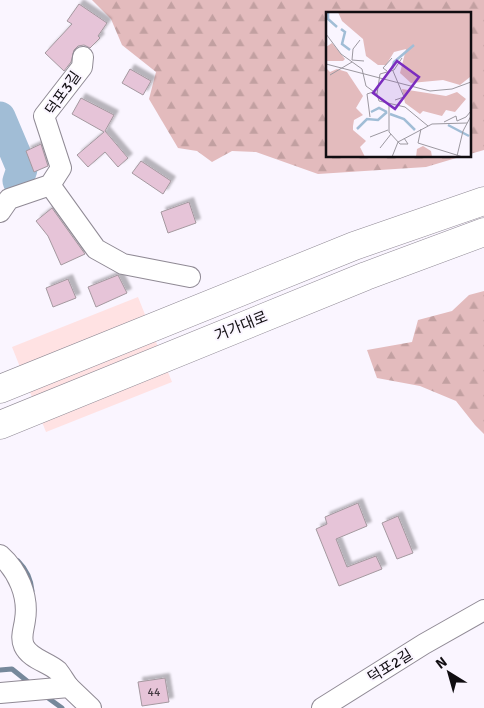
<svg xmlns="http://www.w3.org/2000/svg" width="484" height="708" font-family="Signika,'Noto Sans KR',sans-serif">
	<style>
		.forest { fill: url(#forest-firs) }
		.park { fill: #ffe2e3 }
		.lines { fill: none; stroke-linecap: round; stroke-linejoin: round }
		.stream { stroke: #76889b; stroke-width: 5 }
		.river { stroke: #a1bdd6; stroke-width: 31 }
		.building { fill: #e6c4d8; stroke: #a4989f; filter: url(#shadow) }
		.minor-casing { stroke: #908a95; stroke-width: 22 }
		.trunk-casing { stroke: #908a95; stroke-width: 29 }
		.minor { stroke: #fff; stroke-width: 20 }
		.trunk { stroke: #fff; stroke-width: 28 }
		.labels { text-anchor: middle; stroke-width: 4; stroke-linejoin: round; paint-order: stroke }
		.number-label { font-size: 12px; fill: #463b43 }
		.street-label { font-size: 15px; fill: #100d11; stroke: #faf5ff }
		.inset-river { fill: none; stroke: #a1bdd6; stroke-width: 2.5 }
		.inset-road { fill: none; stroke: #9c98a0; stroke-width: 1 }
		.view { fill: #7b2cbf; fill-opacity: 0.15; stroke: #7b2cbf; stroke-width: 2.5 }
		.inset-edge { fill: none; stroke: #100d11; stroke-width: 2.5 }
	</style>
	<defs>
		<pattern id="forest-firs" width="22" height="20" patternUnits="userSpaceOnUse" patternTransform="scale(1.25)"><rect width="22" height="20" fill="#e3bbbd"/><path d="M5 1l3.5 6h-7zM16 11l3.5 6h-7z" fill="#c2a0a1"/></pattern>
		<filter id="shadow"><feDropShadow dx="4.5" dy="-4.5" stdDeviation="1" flood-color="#0004"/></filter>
	</defs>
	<rect width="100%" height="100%" fill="#faf5ff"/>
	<g class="forest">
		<polygon points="92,0 484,0 484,150 470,154 470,14 328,14 328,156 463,156 426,167 318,174 256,152 232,151 212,162 197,151 178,148 149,99 156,72 122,45 111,19"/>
		<polygon points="484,291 484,434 475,425 456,401 420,386 377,378 367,350 412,342 418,320 452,311 469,295"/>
	</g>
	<polygon class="park" points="138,297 172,382 46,432 12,347"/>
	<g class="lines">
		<g class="stream">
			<path d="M18,561c8,8 13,18 14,30"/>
			<polyline points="0,670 12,669 32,685"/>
			<polyline points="44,695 62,708"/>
		</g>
		<polyline class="river" points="0,117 22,169 18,181"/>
	</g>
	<g class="building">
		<polygon points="79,4 107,23 98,36 100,38 90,48 84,45 78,46 74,50 71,62 64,71 45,53 72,24 67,21"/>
		<polygon points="130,69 151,81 143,95 122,83"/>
		<polygon points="81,98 114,115 105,131 128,158 118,167 105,152 88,167 77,155 104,132 72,114"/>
		<polygon points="41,144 48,166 34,172 26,151"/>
		<polygon points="141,161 171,181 163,194 132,173"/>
		<polygon points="189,202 196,223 168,233 161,212"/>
		<polygon points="52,208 85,254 61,265 48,236 36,221"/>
		<polygon points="118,275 127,293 96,307 88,287"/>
		<polygon points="68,279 76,298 53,307 46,288"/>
		<polygon points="358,503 367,526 336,539 347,567 376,556 382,569 339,586 316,529 327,524 325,517"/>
		<polygon points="398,516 413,553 397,559 382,523"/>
		<polygon points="165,678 169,702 142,706 138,682"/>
	</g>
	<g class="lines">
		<defs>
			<g id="minor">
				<polyline points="50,185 96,249 123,264 190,277"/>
				<polyline points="0,212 9,199 50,185 61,168 44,116 82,67 83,57"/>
				<path d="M0,555c18,16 29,41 25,65 -1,9 -5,17 -1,26 6,13 24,16 34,25 4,5 7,11 11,16"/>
				<polyline points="0,693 69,687 91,708"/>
				<polyline points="322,708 424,644 484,610"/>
			</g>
			<g id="trunk">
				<polyline points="0,389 354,246 484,201"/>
				<polyline points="0,425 366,276 484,232"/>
			</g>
		</defs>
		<use href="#minor" class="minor-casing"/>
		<use href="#trunk" class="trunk-casing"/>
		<use href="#minor" class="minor"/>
		<use href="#trunk" class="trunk"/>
	</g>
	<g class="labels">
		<g class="number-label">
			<text x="154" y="696">44</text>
		</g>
		<g class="street-label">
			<text transform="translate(63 93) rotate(-55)" y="5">덕포3길</text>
			<text transform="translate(241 326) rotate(-22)" y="5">거가대로</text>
			<text transform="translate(390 666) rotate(-32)" y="5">덕포2길</text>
		</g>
	</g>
	<g transform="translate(326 12)">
		<rect width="145" height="145" fill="#faf5ff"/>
		<path d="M12,0h133l-1,65 -10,8 -17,-5 -32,3 -11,-10 6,-24 -12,3 -8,13h-8l-12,-9 -3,-17 -21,-18zM6,31l13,16 -2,2h-17v-14zM0,56l4,4 7,-3 10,3 16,24 -7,12 7,7 -9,5 -1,6v4l13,11 -6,6 5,10h-39zM76,77l44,7 11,-4 9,7 -11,13 -9,-2 -4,6 -19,-5 -3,3 -15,-11zM97,134l8,5 1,6h-16l1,-8z" fill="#e3bbbd"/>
		<path class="inset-river" d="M2,0v7l9,8M15,17l4,3 -3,12 8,6M66,57l2,-7 20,-17M45,100l8,-4 8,4M64,102l14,5 11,11M122,113l21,11M31,117l10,-10 11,1 9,-8"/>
		<path class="inset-road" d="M0,22l15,20 21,15 4,17 11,8 2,7 26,6 23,19M34,28l-7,9 -1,11 12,1M0,52l104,27 22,-2 19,-7M61,59l-4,-3 9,-10M67,59l11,26 -9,3M4,63l22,-13M51,82l3,-20 14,-4 8,-12M63,92v28l11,12h8l-4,-6M44,105l-3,-23 6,-2M118,110l12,-6 1,5 9,-4 5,-6M95,117l-3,14 45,14M44,125l18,-7M54,136l11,-14M131,144l6,-25 8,-15M66,145l6,-15 34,-18 35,-1"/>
		<path class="view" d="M71,49l22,16 -24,32 -22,-16z"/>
		<rect width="145" height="145" class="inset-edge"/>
	</g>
	<g transform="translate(449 673) rotate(323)" stroke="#faf5ff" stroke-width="4" paint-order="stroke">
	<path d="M0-4L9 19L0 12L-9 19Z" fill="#100d11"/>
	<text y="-8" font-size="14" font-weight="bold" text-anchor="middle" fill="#100d11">N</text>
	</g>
</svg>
